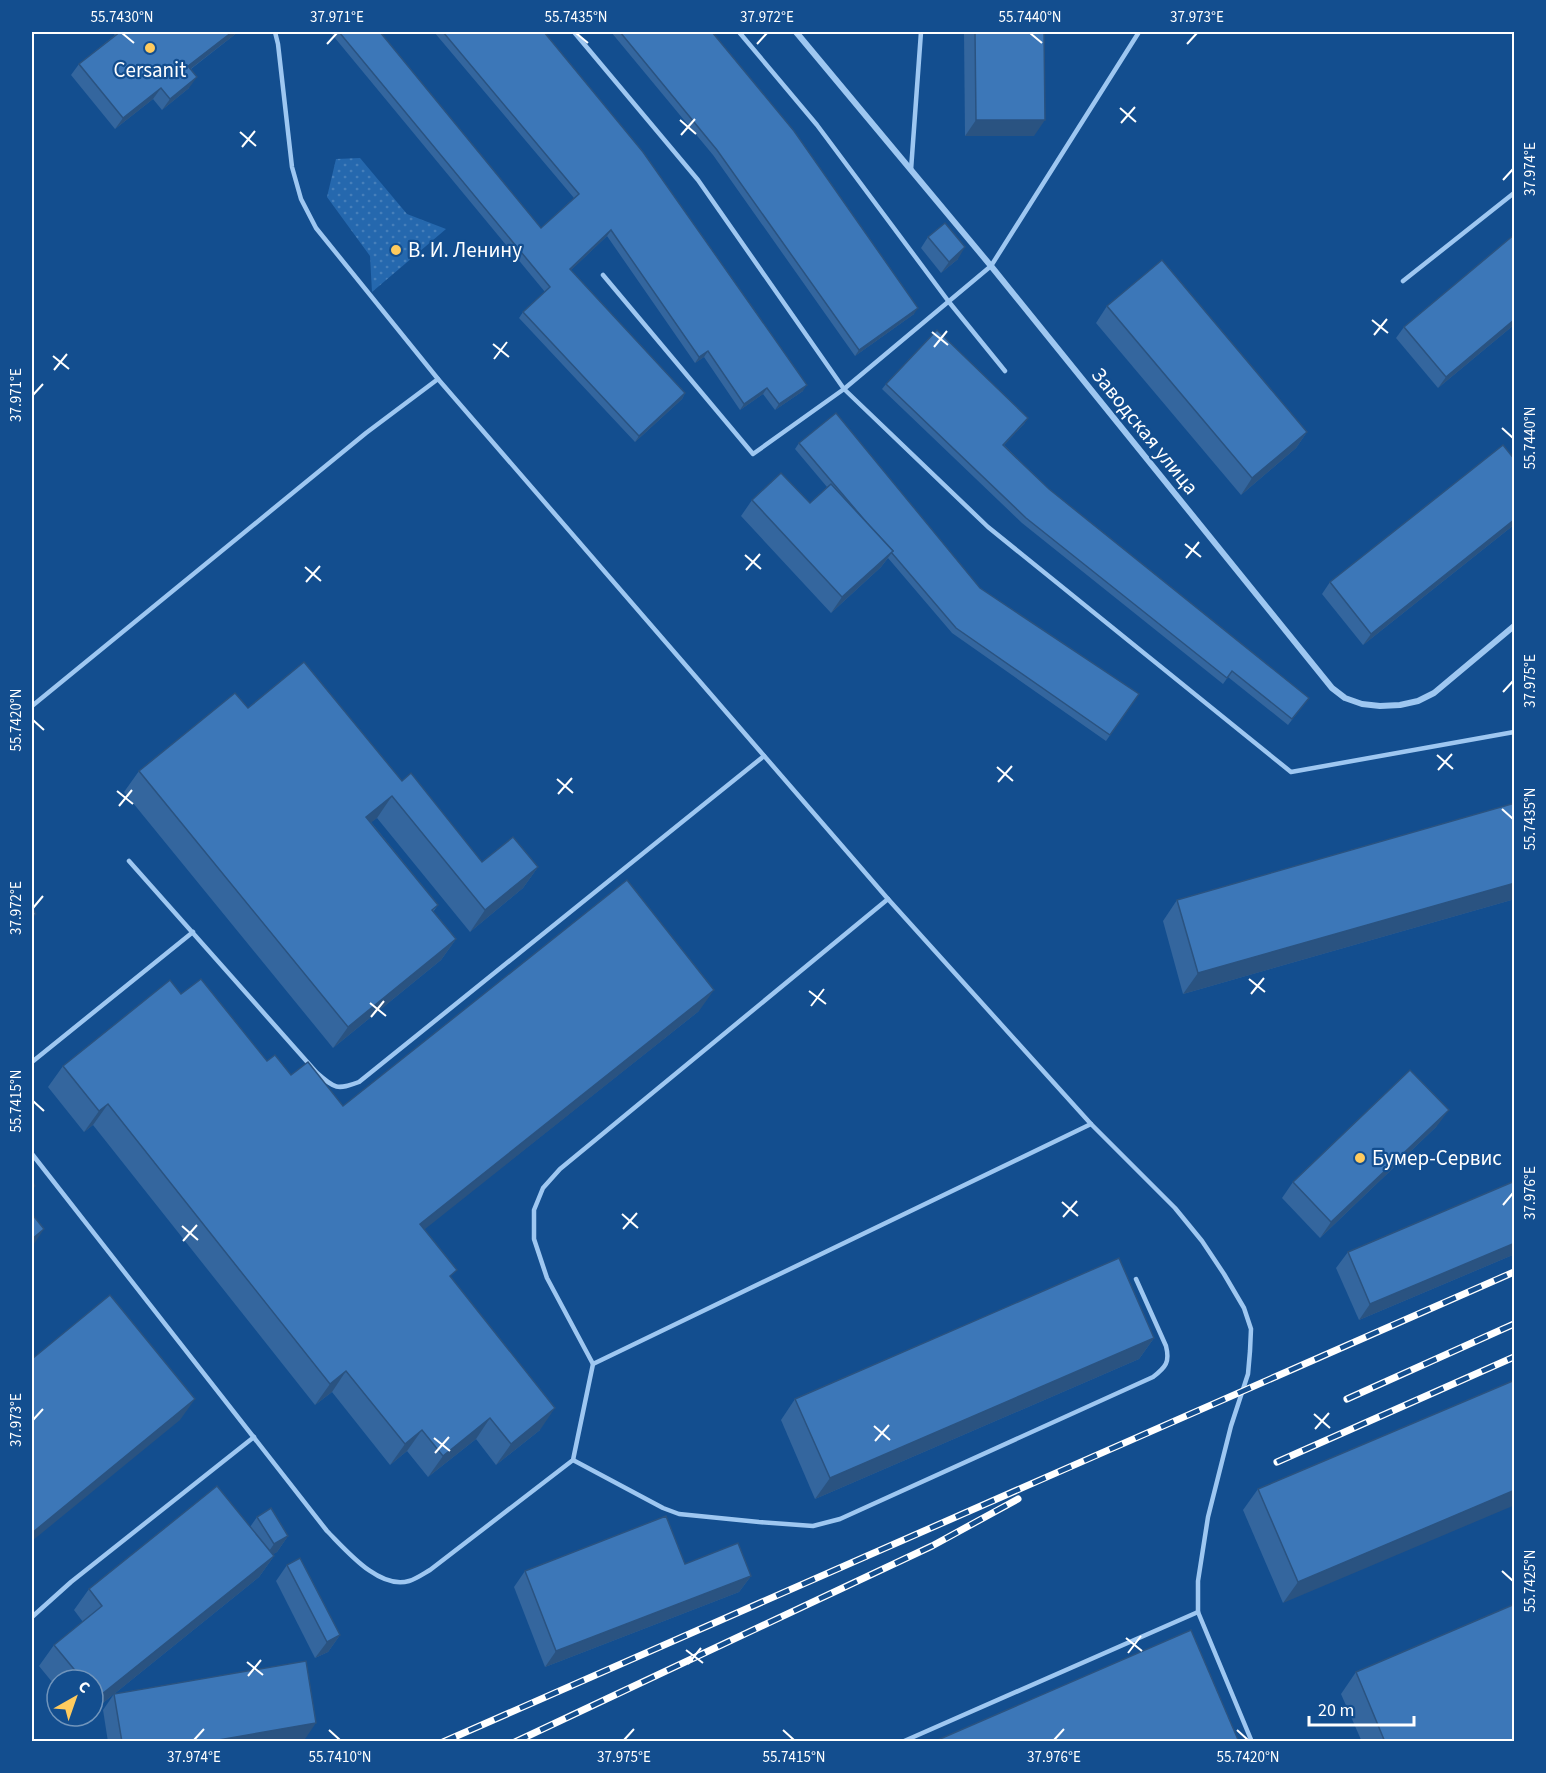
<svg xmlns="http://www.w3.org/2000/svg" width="1546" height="1773" font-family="'Source Sans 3',sans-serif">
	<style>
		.grass { fill: url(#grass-dots) }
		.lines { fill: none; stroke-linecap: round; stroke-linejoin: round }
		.service { stroke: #9ec7f1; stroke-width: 4.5 }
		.minor { stroke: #9ec7f1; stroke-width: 6 }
		.rail-casing { stroke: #fff; stroke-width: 7 }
		.rail { stroke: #134e8f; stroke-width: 4.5; stroke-dasharray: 14; stroke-linecap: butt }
		.wall { fill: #34669e }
		.shaded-wall { fill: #2a5381 }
		.building { fill: #3c77b8; stroke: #2a5381; stroke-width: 1.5 }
		.ticks { fill: none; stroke: #fff; stroke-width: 2 }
		.poi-dot { fill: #ffcb5e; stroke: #134e8f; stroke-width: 2 }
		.labels { text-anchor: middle; stroke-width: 4.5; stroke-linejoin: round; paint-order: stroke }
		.poi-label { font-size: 21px; fill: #fff; stroke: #134e8f; text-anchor: start }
		.street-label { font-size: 21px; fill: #fff; stroke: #134e8f }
		.neatline { fill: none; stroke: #fff; stroke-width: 2 }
		.ticks-label { font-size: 15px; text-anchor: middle; fill: #fff }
	</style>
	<defs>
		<pattern id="grass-dots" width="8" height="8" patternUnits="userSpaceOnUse" patternTransform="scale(1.5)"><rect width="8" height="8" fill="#2568ae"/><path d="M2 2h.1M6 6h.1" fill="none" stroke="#467fba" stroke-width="1.8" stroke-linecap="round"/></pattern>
	</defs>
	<rect width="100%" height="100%" fill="#134e8f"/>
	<polygon class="grass" points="360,158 407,214 446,229 372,292 370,256 327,197 336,159"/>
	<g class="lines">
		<g class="service">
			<polyline points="275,32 278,44 292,167 301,199 316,228 438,379 888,899 1091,1124 1175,1208 1202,1241 1224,1274 1244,1308 1251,1329 1250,1351 1248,1374 1231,1426 1208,1517 1198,1581 1198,1612 1252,1742"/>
			<polyline points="574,32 698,180 844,389 988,527 1291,772 1514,732"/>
			<polyline points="739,32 817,125 949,302 1005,371"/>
			<polyline points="911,170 921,32"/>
			<polyline points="603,275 753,454 844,389 991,266 1139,32"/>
			<polyline points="1403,281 1514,193"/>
			<polyline points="32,706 366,433 438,379"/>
			<path d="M129,861l188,212c18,16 20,17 42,9l405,-326"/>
			<polyline points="888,899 560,1169 543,1188 534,1210 534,1239 547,1278 593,1364 1091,1124"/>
			<polyline points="32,1062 193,932"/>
			<path d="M32,1154l295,377c19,19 52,59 82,50 7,-2 14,-7 21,-11l143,-110 20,-96"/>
			<path d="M573,1460l90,48 16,6 80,8 54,4 27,-7 313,-142c13,-10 17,-15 13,-31l-30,-67"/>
			<polyline points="32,1617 71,1582 254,1437"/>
			<polyline points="902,1742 1198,1612"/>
		</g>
		<polyline class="minor" points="796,32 991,266 1332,688 1345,698 1362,704 1380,706 1400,705 1418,701 1434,693 1514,626"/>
		<defs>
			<g id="rail">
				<polyline points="1347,1399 1514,1324"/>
				<polyline points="1277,1462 1514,1357"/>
				<polyline points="443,1742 1514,1272"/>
				<polyline points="515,1742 932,1546 1018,1499"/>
			</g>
		</defs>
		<use href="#rail" class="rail-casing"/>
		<use href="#rail" class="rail"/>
	</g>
	<g class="wall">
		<polygon points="112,32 238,32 191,69 189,88 162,110 153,99 115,129 71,75 79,64 115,35"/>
		<polygon points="330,32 380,32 541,228 574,198 434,32 544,32 803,391 775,410 763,394 740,410 704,357 695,363 607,236 571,270 685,393 682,399 635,442 519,318 523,312 545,292"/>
		<polygon points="611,32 712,32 914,314 855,356 713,155"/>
		<polygon points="964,32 1044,32 1034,136 965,136"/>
		<polygon points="1515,234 1515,324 1438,388 1396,338 1404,327"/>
		<polygon points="928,237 958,259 941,273 921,248"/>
		<polygon points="1107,306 1307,432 1296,448 1241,495 1096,323"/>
		<polygon points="886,384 1028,418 1024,424 1004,445 1049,489 1305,703 1288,725 1228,677 1223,684 1022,523 882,389"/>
		<polygon points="799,443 980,588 1139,694 1106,741 952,633 888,558 881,567 831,613 741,516 752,500 810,503 827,487 795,449"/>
		<polygon points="1515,460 1515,524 1363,645 1322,594 1330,582"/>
		<polygon points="248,708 402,781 482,862 538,867 523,888 470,932 377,818 371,822 438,905 433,912 456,939 441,960 333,1048 124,792 139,771"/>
		<polygon points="1515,803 1515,899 1183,994 1163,921 1177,900"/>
		<polygon points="181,994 267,1061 343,1106 699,1011 424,1229 451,1278 540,1430 496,1465 476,1439 428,1477 407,1451 390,1465 332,1392 315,1405 93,1125 84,1132 48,1087 63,1066"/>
		<polygon points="1437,1126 1320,1238 1282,1198 1293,1182"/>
		<polygon points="1515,1181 1515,1254 1359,1320 1336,1268 1348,1252"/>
		<polygon points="1154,1338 1139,1359 815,1499 781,1420 795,1399"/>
		<polygon points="1515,1380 1283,1603 1243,1510 1258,1489"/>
		<polygon points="257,1517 288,1536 277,1552 273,1554 274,1556 259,1577 93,1711 93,1680 57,1680 57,1688 39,1666 54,1645 83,1622 74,1610 89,1589 250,1527"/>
		<polygon points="287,1565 340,1635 328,1652 315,1658 276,1581"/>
		<polygon points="525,1571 751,1576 739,1592 545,1667 514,1587"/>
		<polygon points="1356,1672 1515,1742 1362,1742 1341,1694"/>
		<polygon points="114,1694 305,1739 291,1742 108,1742 103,1710"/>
	</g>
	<g class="shaded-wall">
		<polygon points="232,32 238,32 180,77 188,66"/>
		<polygon points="197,77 189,88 162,110 170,99"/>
		<polygon points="161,88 153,99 115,129 123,118"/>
		<polygon points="976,120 1045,120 1034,136 965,136"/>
		<polygon points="611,230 607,236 566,275 570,269"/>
		<polygon points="965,247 958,259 941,273 949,262"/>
		<polygon points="918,308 914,314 855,356 859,350"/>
		<polygon points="1515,319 1515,324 1438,388 1446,377"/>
		<polygon points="708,351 704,357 695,363 699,357"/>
		<polygon points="807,385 803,391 775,410 779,404"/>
		<polygon points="767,388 763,394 740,410 744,404"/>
		<polygon points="685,393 682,399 635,442 639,436"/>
		<polygon points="1028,418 1024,424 999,450 1003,445"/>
		<polygon points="1307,432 1296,448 1241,495 1252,478"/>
		<polygon points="1515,519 1515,524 1363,645 1371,634"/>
		<polygon points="893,551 881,567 831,613 842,597"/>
		<polygon points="392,796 377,818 351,838 366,817"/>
		<polygon points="538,867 523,888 470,932 485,910"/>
		<polygon points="1515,883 1515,899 1183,994 1198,973"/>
		<polygon points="456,939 441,960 333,1048 348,1027"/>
		<polygon points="714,990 699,1011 405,1245 420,1224"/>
		<polygon points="108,1104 93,1125 84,1132 99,1111"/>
		<polygon points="1449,1110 1437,1126 1320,1238 1331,1222"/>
		<polygon points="44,1229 32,1247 32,1239"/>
		<polygon points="1515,1243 1515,1254 1359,1320 1370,1304"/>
		<polygon points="1154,1338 1139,1359 815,1499 830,1478"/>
		<polygon points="346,1371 332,1392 315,1405 330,1384"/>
		<polygon points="195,1399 180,1420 32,1541 32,1533"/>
		<polygon points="555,1408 540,1430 496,1465 511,1444"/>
		<polygon points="490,1418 476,1439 428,1477 443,1456"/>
		<polygon points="422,1430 407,1451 390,1465 405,1444"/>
		<polygon points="1515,1490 1515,1505 1283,1603 1298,1582"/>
		<polygon points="288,1536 277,1552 262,1561 274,1544"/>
		<polygon points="274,1556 259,1577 93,1711 93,1704 97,1698"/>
		<polygon points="751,1576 739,1592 545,1667 556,1651"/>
		<polygon points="340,1635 328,1652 315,1658 327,1642"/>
		<polygon points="316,1723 305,1739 291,1742 207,1742"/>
	</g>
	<g class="building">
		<polygon points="120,32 232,32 188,66 197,77 170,99 161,88 123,118 79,64"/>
		<polygon points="339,32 380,32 541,228 579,194 443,32 544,32 643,152 807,385 779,404 767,388 744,404 708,351 699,357 611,230 570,269 685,393 639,436 523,312 550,287"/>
		<polygon points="620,32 712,32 794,131 918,308 859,350 717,150"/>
		<polygon points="975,32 1044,32 1045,120 976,120"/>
		<polygon points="945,223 965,247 949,262 928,237"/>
		<polygon points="1515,234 1515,319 1446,377 1404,327"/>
		<polygon points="1162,260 1307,432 1252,478 1107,306"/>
		<polygon points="937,330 1028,418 1003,445 1049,489 1309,698 1292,719 1232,671 1227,678 1026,518 886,384"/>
		<polygon points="836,413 980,588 1139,694 1110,735 956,628 891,552 893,551 867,523 799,443"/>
		<polygon points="1503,445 1515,460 1515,519 1371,634 1330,582"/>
		<polygon points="781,473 810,503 831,484 893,551 842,597 752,500"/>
		<polygon points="304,662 402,781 411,773 482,862 513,837 538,867 485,910 392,796 366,817 438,905 432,910 456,939 348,1027 139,771 235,693 248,708"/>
		<polygon points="1515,803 1515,883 1198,973 1177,900"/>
		<polygon points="627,880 714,990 420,1224 457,1270 450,1276 555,1408 511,1444 490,1418 443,1456 422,1430 405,1444 346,1371 330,1384 108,1104 99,1111 63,1066 170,980 181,994 201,979 267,1061 275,1055 291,1075 308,1062 343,1106"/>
		<polygon points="32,908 36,914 32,917"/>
		<polygon points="1410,1070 1449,1110 1331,1222 1293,1182"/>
		<polygon points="32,1181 35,1186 32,1189"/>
		<polygon points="1515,1181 1515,1243 1370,1304 1348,1252"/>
		<polygon points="32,1214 44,1229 32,1239"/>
		<polygon points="1119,1258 1154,1338 830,1478 795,1399"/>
		<polygon points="110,1295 195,1399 32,1533 32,1359"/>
		<polygon points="1515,1380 1515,1490 1298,1582 1258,1489"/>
		<polygon points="217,1486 274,1556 97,1698 93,1693 93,1680 83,1680 54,1645 102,1606 89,1589"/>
		<polygon points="271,1508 288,1536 274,1544 257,1517"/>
		<polygon points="666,1516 685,1564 738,1543 751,1576 556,1651 525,1571"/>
		<polygon points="300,1558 340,1635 327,1642 287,1565"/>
		<polygon points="1515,1604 1515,1742 1385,1742 1356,1672"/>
		<polygon points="1191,1630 1239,1742 933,1742"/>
		<polygon points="306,1661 316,1723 207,1742 122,1742 114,1694"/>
	</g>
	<path class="ticks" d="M122,33l12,10M576,33l12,10M1030,33l12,10M327,44l10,-11M757,44l10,-11M1187,44l10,-11M1120,108l16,14M680,120l16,14M1121,123l14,-16M240,132l16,14M681,135l14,-16M242,147l13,-16M1503,180l10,-11M1372,320l16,13M932,332l16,13M1374,335l13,-16M493,344l16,13M934,347l13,-16M53,356l16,13M494,359l13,-17M54,370l13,-16M33,395l10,-11M1502,428l11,10M1185,544l16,13M745,555l16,14M1186,558l13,-16M305,567l16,14M746,570l14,-16M306,582l14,-16M1503,692l10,-11M33,720l11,10M1437,755l16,14M997,767l16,14M1438,770l14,-16M557,779l16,14M998,782l14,-16M117,791l16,13M558,794l14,-16M119,806l13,-16M1502,809l11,10M33,908l10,-12M1249,979l16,13M809,991l17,13M1251,994l13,-16M370,1003l16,13M811,1006l13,-17M371,1017l13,-16M33,1101l11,10M1062,1202l16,14M1503,1205l10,-12M622,1214l16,14M1063,1217l14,-16M182,1226l16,14M623,1229l14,-16M183,1241l14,-16M1314,1414l16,14M33,1420l10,-11M874,1426l16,14M1315,1429l14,-16M434,1438l16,13M875,1441l14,-16M435,1453l14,-16M1502,1571l11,10M1126,1638l16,13M686,1650l17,13M1128,1653l13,-17M247,1662l16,13M688,1664l13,-16M248,1676l13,-16M329,1730l11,10M783,1730l11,10M1237,1730l11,10M194,1740l10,-11M624,1740l10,-11M1054,1740l10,-11"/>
	<g class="poi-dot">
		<circle cx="150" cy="48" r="6"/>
		<circle cx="396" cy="250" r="6"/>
		<circle cx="1360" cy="1158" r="6"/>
	</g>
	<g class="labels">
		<g class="poi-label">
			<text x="150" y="77" text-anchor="middle">Cersanit</text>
			<text x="408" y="257">В. И. Ленину</text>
			<text x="1372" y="1165">Бумер-Сервис</text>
		</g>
		<g class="street-label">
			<text transform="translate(1145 431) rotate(51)" y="7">Заводская улица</text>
		</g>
	</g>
	<rect width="1546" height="1773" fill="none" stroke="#134e8f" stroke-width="66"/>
	<g transform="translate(75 1698) rotate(40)"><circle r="28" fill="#134e8f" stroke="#7195bc" stroke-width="1.5"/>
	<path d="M0-4.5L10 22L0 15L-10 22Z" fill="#ffcb5e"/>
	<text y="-9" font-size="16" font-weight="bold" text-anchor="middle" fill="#ffffff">С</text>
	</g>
	<path d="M1309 1716v9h105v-9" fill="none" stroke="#ffffff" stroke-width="3"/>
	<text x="1318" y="1716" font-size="18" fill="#ffffff" stroke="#134e8f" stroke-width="4.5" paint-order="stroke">20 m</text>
	<rect x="33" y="33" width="1480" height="1707" class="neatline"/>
	<g class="ticks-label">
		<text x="122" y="22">55.7430°N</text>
		<text x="337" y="22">37.971°E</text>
		<text x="576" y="22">55.7435°N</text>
		<text x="767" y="22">37.972°E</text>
		<text x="1030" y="22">55.7440°N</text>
		<text x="1197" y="22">37.973°E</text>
		<text transform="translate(1530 169) rotate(-90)" y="5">37.974°E</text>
		<text transform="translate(16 395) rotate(-90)" y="5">37.971°E</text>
		<text transform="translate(1530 438) rotate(-90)" y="5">55.7440°N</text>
		<text transform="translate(1530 681) rotate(-90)" y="5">37.975°E</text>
		<text transform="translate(16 720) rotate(-90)" y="5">55.7420°N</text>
		<text transform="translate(1530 819) rotate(-90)" y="5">55.7435°N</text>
		<text transform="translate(16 908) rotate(-90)" y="5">37.972°E</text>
		<text transform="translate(16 1101) rotate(-90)" y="5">55.7415°N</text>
		<text transform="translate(1530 1193) rotate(-90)" y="5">37.976°E</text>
		<text transform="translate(16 1420) rotate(-90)" y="5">37.973°E</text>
		<text transform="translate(1530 1581) rotate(-90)" y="5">55.7425°N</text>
		<text x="194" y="1762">37.974°E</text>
		<text x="340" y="1762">55.7410°N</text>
		<text x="624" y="1762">37.975°E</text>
		<text x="794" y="1762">55.7415°N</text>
		<text x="1054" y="1762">37.976°E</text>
		<text x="1248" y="1762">55.7420°N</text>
	</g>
</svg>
